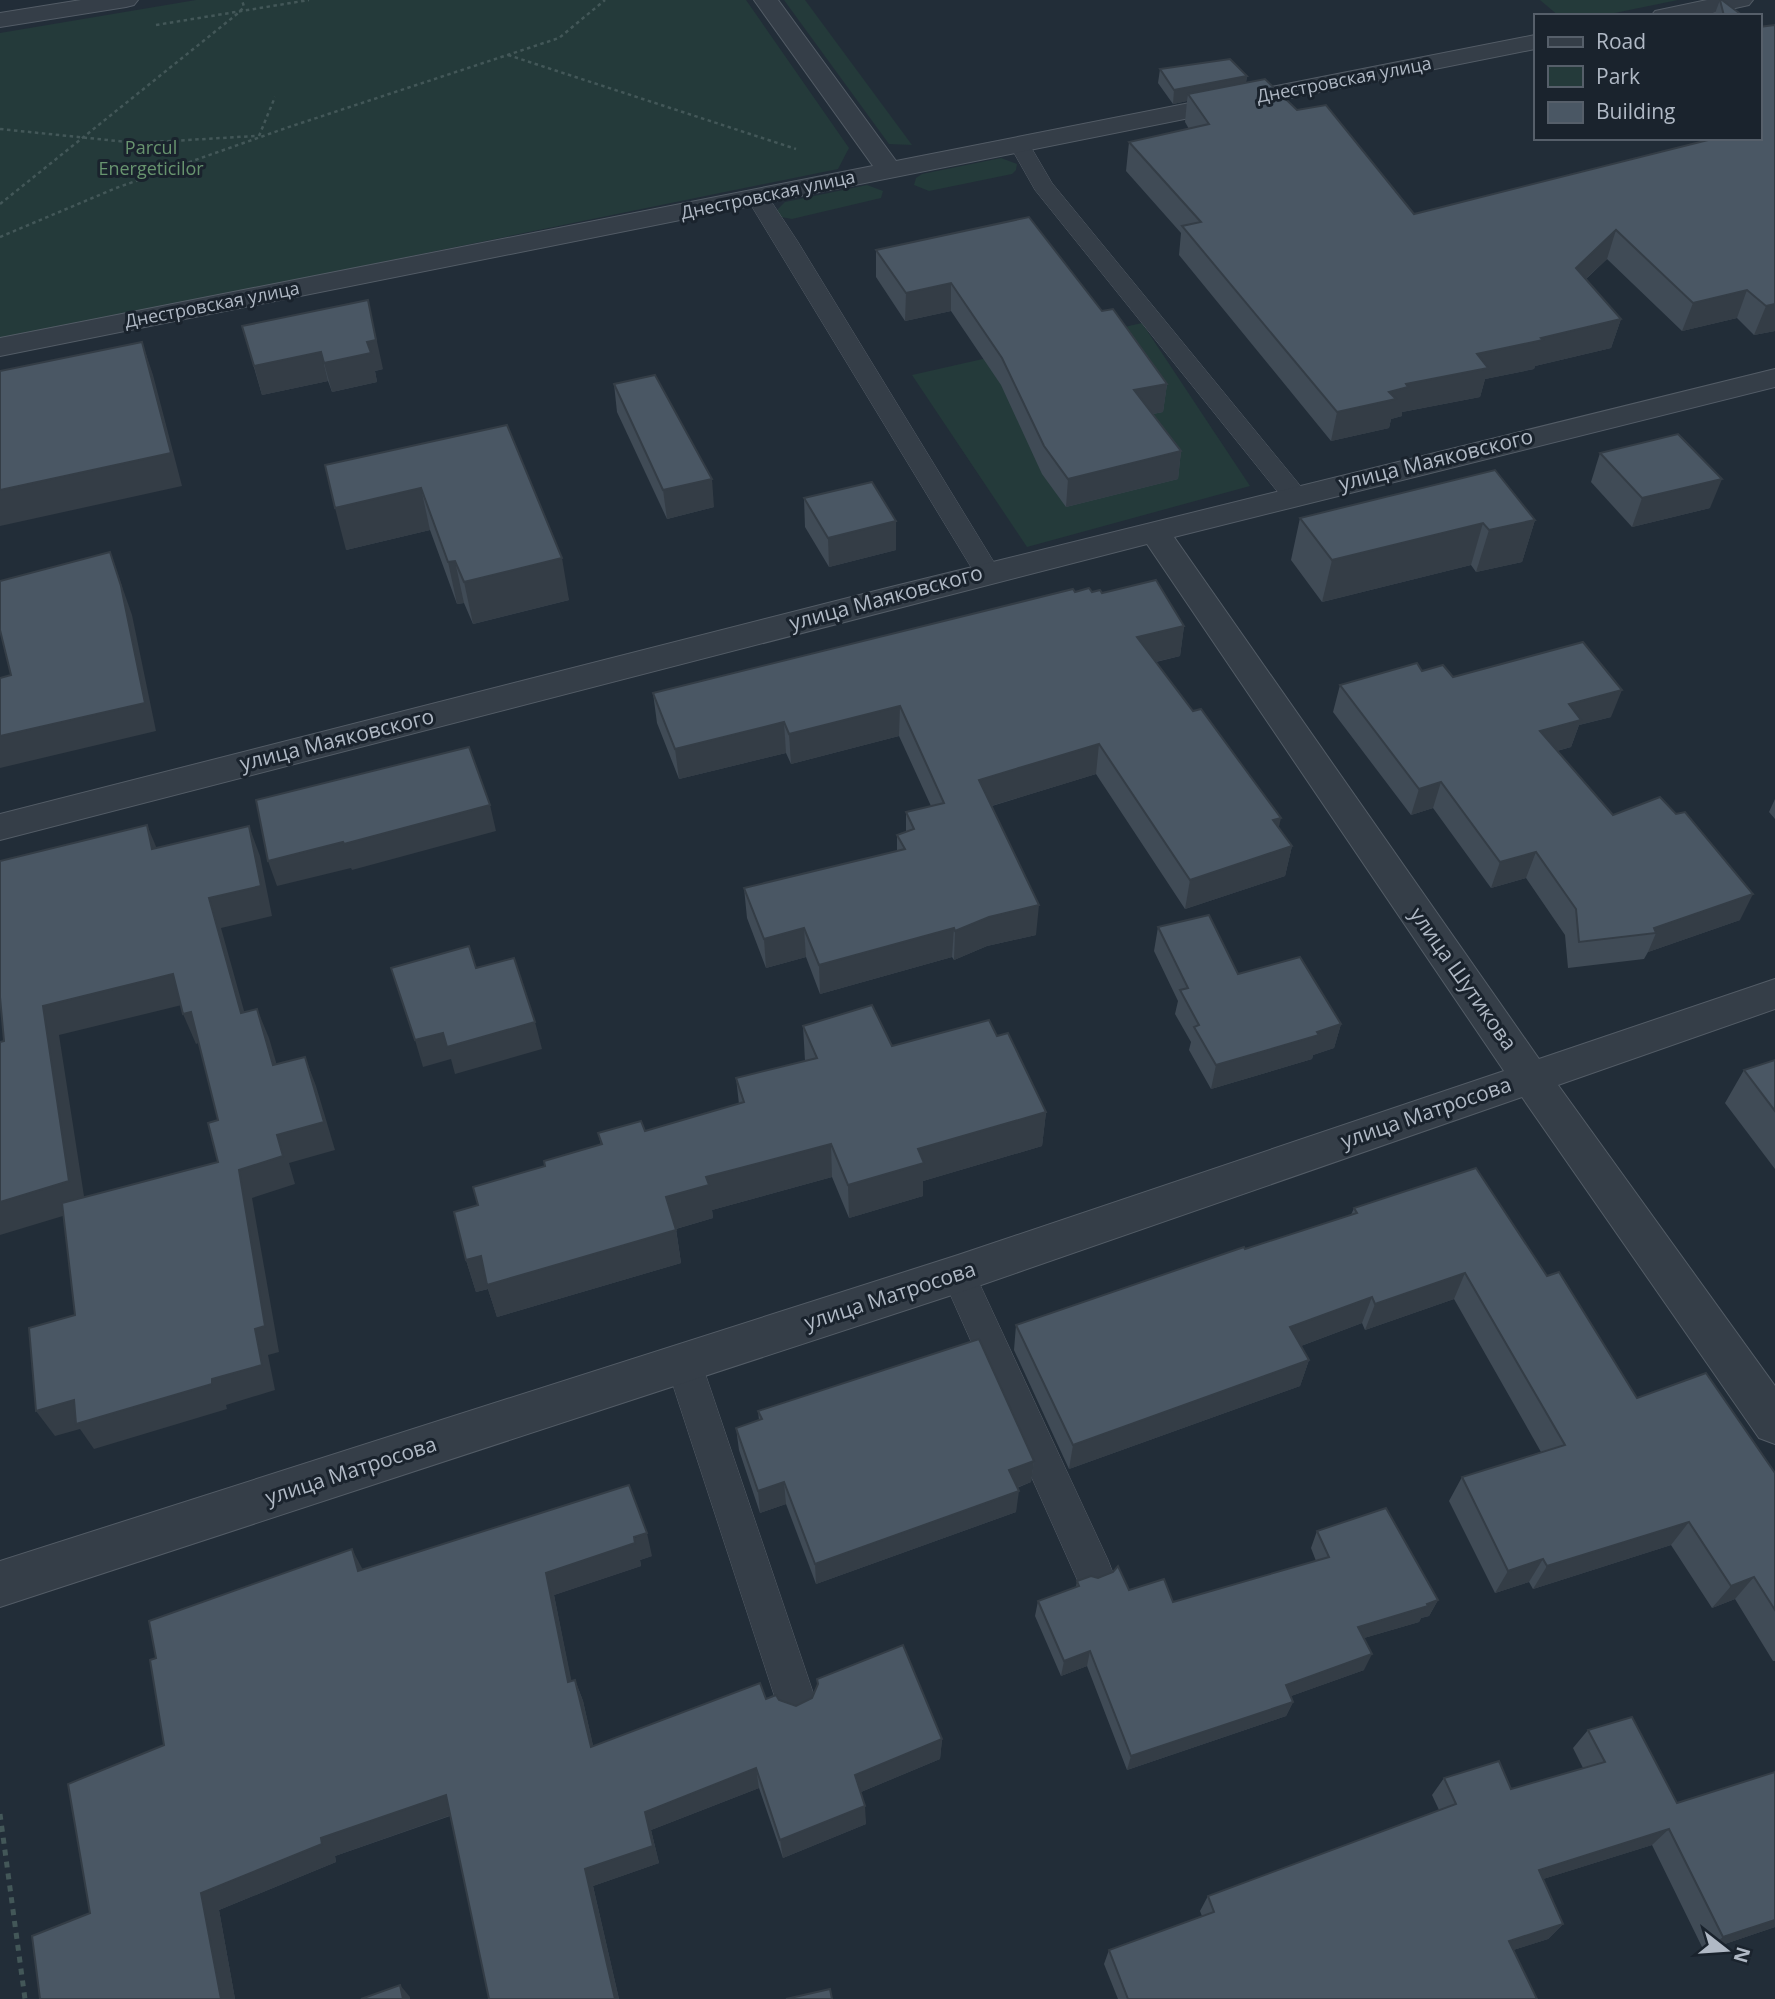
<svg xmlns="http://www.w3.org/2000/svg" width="1775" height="1999" font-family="'Open Sans',sans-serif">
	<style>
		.green { fill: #243a3a }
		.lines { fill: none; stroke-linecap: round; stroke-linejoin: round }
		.service-casing { stroke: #535c66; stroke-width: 1 }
		.minor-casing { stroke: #535c66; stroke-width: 2 }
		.tertiary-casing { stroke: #535c66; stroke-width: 2 }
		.path-far1 { stroke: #435758; stroke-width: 2.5; stroke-dasharray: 3.5 3.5; stroke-linecap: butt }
		.path { stroke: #435758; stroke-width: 5; stroke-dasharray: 6 6; stroke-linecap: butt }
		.service { fill: #353e48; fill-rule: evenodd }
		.minor { fill: #353e48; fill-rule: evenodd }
		.tertiary { fill: #353e48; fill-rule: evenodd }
		.wall { fill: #404b56 }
		.shaded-wall { fill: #343d46 }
		.building { fill: #4a5764; stroke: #343d46; stroke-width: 2 }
		.labels { text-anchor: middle; stroke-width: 6; stroke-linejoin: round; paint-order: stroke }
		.far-street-label { font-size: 18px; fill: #b0b9c5; stroke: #1a232d }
		.far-park-label { font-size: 18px; fill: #68946f; stroke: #1a232d }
		.street-label { font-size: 21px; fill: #b0b9c5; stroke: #1a232d }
	</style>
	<rect width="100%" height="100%" fill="#222d38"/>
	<g class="green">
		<polygon points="196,0 746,0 849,148 838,169 0,340 0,33"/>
		<polygon points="784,0 805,0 912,145 889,144"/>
		<polygon points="1540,0 1678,0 1600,16 1559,16"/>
		<polygon points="1001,158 1017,164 1016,170 1012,174 929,191 914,185 916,178 922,174"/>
		<polygon points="867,185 883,191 881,198 792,219 781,217 776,211 785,202"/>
		<polygon points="1142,323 1250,486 1027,547 912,375"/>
	</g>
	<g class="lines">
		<defs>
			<g id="service">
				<polygon points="1021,140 1028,142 1052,183 1303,489 1307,495 1303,501 1294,503 1285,501 1035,190 1010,146 1014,142"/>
				<polygon points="757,191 765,192 798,242 1000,572 996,578 987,581 978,578 974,572 746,197 749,192"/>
				<polygon points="958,1259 970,1263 1108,1560 1113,1573 1108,1586 1094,1592 1080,1586 941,1274 946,1263"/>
				<polygon points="684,1348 697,1353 702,1364 817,1704 811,1718 797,1724 783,1718 777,1704 666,1364 671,1353"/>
			</g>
			<g id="minor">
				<polygon points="754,0 778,0 896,161 1535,35 1535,49 0,356 0,338 873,166"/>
				<polygon points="1707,0 1753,0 1749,5 1699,16 1651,16 1655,11"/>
				<polygon points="1775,369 1775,387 1174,537 1539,1059 1775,979 1775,1009 1558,1085 1775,1386 1775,1444 1759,1438 1522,1097 958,1293 0,1607 0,1561 958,1255 1504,1071 1147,544 0,840 0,814 887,588"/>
			</g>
			<polygon id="tertiary" points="81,0 138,0 134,5 126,7 0,27 0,13"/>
		</defs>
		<use href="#service" class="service-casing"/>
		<use href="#minor" class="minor-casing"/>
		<use href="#tertiary" class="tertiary-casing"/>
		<g class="path-far1">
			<polyline points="156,25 309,0"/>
			<polyline points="508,55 796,149"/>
			<polyline points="0,129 137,143 255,136"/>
			<polyline points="259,136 275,97"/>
			<polyline points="0,204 237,14 244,7 242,0"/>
			<polyline points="0,237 116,188 286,128 559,38 605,0"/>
		</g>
		<polyline class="path" points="0,1814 25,1999"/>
		<use href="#service" class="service"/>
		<use href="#minor" class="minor"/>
		<use href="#tertiary" class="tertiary"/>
	</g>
	<g class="wall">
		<polygon points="1720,0 1722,0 1743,16 1714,16"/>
		<polygon points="1775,25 1775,331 1754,335 1737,318 1682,331 1607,259 1586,279 1621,319 1611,348 1535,366 1534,369 1485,379 1480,397 1402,412 1402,416 1391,419 1389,428 1331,441 1179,255 1181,233 1126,171 1129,142 1189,129 1185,122 1187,101 1173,104 1158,83 1160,69 1247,76 1246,82 1297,110 1414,214 1759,138"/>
		<polygon points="876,250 1102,311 1167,384 1163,412 1153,414 1181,451 1178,479 1066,507 1042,474 1001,385 951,311 905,321 876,277"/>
		<polygon points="242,326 383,369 375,371 377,382 332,392 328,381 262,395"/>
		<polygon points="614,384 714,507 667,519 617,412"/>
		<polygon points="507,425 569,600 473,624 464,603 457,604 430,530 346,550"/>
		<polygon points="1600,453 1710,508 1632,527 1591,482"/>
		<polygon points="804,498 896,550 829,567 805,527"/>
		<polygon points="1300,518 1535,520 1522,562 1476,572 1471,565 1322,602 1291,560"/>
		<polygon points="1075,592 1102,593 1184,626 1180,656 1156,662 1292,846 1285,876 1185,909 1096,774 992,806 1036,935 987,946 954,960 952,957 820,994 806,957 766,968 747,918 744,888 897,851 897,835 906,832 906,812 931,806 899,736 791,764 786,753 679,779 657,723 653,693"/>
		<polygon points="1453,677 1611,717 1579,725 1571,747 1557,751 1613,815 1740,920 1648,952 1644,959 1568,968 1565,935 1526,878 1491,888 1433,808 1411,815 1333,712 1340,685"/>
		<polygon points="1775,799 1775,819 1769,812"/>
		<polygon points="1158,927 1238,974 1341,1024 1334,1048 1313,1055 1312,1059 1211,1089 1189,1050 1191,1042 1175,1014 1178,1001 1154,951"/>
		<polygon points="803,1026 892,1046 997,1036 1046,1112 1042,1146 923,1181 923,1196 849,1218 832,1177 712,1210 713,1218 676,1229 681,1263 497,1317 488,1289 476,1292 466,1260 478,1205 545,1167 601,1145 598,1133 645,1131 739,1104 736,1078 805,1061"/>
		<polygon points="1775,1060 1775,1169 1725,1103 1744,1070"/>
		<polygon points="1354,1208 1547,1276 1637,1398 1775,1473 1775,1661 1773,1661 1735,1599 1712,1608 1671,1545 1533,1589 1529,1582 1495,1593 1449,1501 1462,1477 1541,1452 1454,1299 1365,1330 1362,1323 1301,1346 1309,1360 1300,1386 1069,1469 1014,1350 1016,1325 1351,1215"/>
		<polygon points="758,1411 1034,1461 1031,1482 1017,1488 1016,1512 816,1584 786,1504 760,1513 739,1450 736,1428 759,1420"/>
		<polygon points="1317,1531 1438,1600 1429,1616 1421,1618 1419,1622 1364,1638 1364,1670 1291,1696 1293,1702 1286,1716 1127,1770 1087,1666 1061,1676 1035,1616 1038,1601 1076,1587 1077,1581 1129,1590 1173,1602 1316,1561 1311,1548"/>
		<polygon points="652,1556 640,1560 641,1566 554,1595 571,1681 575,1680 583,1701 593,1746 766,1699 779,1700 796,1706 812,1698 817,1686 817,1679 942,1739 940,1759 861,1792 866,1824 783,1858 759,1788 651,1830 659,1863 593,1886 619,1999 489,1999 450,1816 335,1856 336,1862 219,1910 235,1999 40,1999 90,1913 164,1745 156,1658 363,1569"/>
		<polygon points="1588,1730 1677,1803 1775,1772 1775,1927 1704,1951 1652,1845 1543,1879 1563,1924 1548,1939 1513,1950 1537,1999 1118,1999 1104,1964 1109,1950 1202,1916 1200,1911 1208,1896 1439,1810 1432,1795 1444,1778 1511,1789 1583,1768 1573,1748"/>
	</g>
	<g class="shaded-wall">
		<polygon points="1247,76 1245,90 1188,94 1187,101 1173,104 1174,90"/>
		<polygon points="1616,230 1607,259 1567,296 1576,268"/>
		<polygon points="951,283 951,311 905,321 906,293"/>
		<polygon points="1747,290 1737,318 1682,331 1693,303"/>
		<polygon points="368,300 383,369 375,371 377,382 332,392 324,363 367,342"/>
		<polygon points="1775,304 1775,331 1754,335 1766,306"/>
		<polygon points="1621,319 1611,348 1535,366 1534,369 1485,379 1480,397 1402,412 1402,416 1391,419 1389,428 1331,441 1337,412 1389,392 1477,354"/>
		<polygon points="142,342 153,375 182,486 0,526 0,490"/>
		<polygon points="321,352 328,381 262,395 254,366"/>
		<polygon points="1167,384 1163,412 1131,418 1134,390"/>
		<polygon points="1181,451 1178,479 1066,507 1068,479"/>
		<polygon points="712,479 714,507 667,519 663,490"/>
		<polygon points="1722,479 1710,508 1632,527 1642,498"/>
		<polygon points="421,488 430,530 346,550 335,508"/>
		<polygon points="1535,520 1522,562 1476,572 1489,530"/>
		<polygon points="896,521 896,550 829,567 828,538"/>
		<polygon points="1483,523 1471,565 1322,602 1332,560"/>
		<polygon points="110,552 132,615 156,731 0,768 0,736"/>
		<polygon points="562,558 569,600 473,624 464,582"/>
		<polygon points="455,561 464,603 457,604 448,562"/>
		<polygon points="1184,626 1180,656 1133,667 1137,637"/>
		<polygon points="1622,690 1611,717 1579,725 1571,747 1531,758 1540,731 1569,704"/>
		<polygon points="900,706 899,736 791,764 789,734"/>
		<polygon points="784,722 786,753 679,779 675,749"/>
		<polygon points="1099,744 1096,774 978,810 979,780"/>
		<polygon points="1441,782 1433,808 1411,815 1419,789"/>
		<polygon points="490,805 496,831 352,870 351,868 277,886 268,861"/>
		<polygon points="1281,818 1274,848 1273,820"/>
		<polygon points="147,825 160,856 152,849"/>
		<polygon points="249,826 260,856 272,916 221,928 253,1043 241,1013 209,898"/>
		<polygon points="1292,846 1285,876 1185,909 1190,880"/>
		<polygon points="1536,852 1526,878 1491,888 1500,862"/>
		<polygon points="1753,894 1740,920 1648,952 1656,933 1654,928"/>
		<polygon points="1039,905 1036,935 987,946 954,960 955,931 989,917"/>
		<polygon points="804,928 806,957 766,968 764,939"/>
		<polygon points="954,928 952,957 820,994 819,965"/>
		<polygon points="173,974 186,1004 59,1035 86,1209 0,1235 0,1202 43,1006"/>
		<polygon points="257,1009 269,1038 285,1093 273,1065"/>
		<polygon points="191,1012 204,1041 196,1044 183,1014"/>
		<polygon points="535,1022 542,1049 455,1074 451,1059 423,1067 415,1040 443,1033"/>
		<polygon points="1341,1024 1334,1048 1313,1055 1312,1059 1211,1089 1216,1065"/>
		<polygon points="305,1057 316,1086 335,1150 289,1163 295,1184 252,1198 279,1352 268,1355 275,1390 226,1405 227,1409 94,1449 80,1429 55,1436 36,1411 74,1400 212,1379 255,1329 239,1170 277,1135"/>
		<polygon points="1046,1112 1042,1146 923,1181 923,1196 849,1218 848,1185 918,1149"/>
		<polygon points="831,1144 832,1177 712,1210 713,1218 672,1230 666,1197 706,1177"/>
		<polygon points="676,1230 681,1263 497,1317 488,1289 476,1292 466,1260 481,1256"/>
		<polygon points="1465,1273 1454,1299 1365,1330 1375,1304"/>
		<polygon points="1372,1297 1362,1323 1282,1353 1290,1327"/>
		<polygon points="1309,1360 1300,1386 1069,1469 1073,1445"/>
		<polygon points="1034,1461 1031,1482 1007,1491 1009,1470"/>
		<polygon points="784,1482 786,1504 760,1513 758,1491"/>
		<polygon points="1019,1491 1016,1512 816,1584 815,1564"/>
		<polygon points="1689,1522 1671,1545 1533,1589 1547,1566"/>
		<polygon points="647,1533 652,1556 640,1560 641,1566 554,1595 576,1703 568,1682 546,1573"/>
		<polygon points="352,1549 364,1572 358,1571"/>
		<polygon points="1543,1559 1529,1582 1495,1593 1508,1571"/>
		<polygon points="1754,1577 1735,1599 1712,1608 1731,1586"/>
		<polygon points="1438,1600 1429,1616 1421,1618 1419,1622 1350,1642 1358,1627"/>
		<polygon points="1090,1651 1087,1666 1061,1676 1064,1661"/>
		<polygon points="1372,1654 1364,1670 1280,1700 1286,1685"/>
		<polygon points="575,1680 583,1701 598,1767 591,1747"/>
		<polygon points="1293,1702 1286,1716 1127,1770 1131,1756"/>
		<polygon points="942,1739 940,1759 856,1794 855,1775"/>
		<polygon points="756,1768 759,1788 651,1830 659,1863 593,1886 619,1999 615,1999 585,1869 645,1812"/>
		<polygon points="446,1795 457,1813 335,1856 336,1862 219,1910 235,1999 221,1999 201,1893 321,1838"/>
		<polygon points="865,1806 866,1824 783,1858 780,1840"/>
		<polygon points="1669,1829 1652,1845 1524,1885 1539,1870"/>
		<polygon points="1775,1920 1775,1927 1704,1951 1723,1937"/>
		<polygon points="1563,1924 1548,1939 1495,1956 1509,1941"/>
		<polygon points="400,1985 410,1997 410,1999 403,1999"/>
	</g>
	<g class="building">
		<polygon points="1720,0 1722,0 1743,16 1724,16"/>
		<polygon points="1775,25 1775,304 1766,306 1747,290 1693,303 1616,230 1576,268 1621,319 1541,338 1543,340 1477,354 1488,368 1406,384 1408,387 1389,392 1396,399 1337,412 1182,226 1201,222 1129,142 1209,124 1188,94 1265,79 1297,110 1326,105 1414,214 1716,138 1759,138 1759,27"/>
		<polygon points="1230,59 1247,76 1174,90 1160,69"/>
		<polygon points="1029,217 1102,311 1113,309 1167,384 1134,390 1181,451 1068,479 1044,446 1002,358 951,283 906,293 876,250"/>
		<polygon points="368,300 376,340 367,342 371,353 324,363 321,352 254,366 242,326"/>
		<polygon points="142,342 171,453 0,490 0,371"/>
		<polygon points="655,375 712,479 663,490 614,384"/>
		<polygon points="507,425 562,558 464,582 455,561 448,562 421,488 335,508 325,465"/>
		<polygon points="1678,434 1722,479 1642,498 1600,453"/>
		<polygon points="1495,470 1535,520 1489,530 1483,523 1332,560 1300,518"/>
		<polygon points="872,482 896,521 828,538 804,498"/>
		<polygon points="110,552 121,586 145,703 0,736 0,678 11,675 0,630 0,581"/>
		<polygon points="1156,580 1184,626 1137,637 1193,711 1201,709 1242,765 1281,818 1273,820 1292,846 1190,880 1099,744 979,780 1039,905 989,917 955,931 954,928 819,965 804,928 764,939 744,888 905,849 897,835 914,829 906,812 944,803 900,706 789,734 784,722 675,749 653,693 1073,589 1075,592 1089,588 1092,592 1100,590 1102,593"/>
		<polygon points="1583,642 1622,690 1569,704 1581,720 1540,731 1613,815 1660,797 1676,814 1685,812 1753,894 1654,928 1656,933 1579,942 1576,909 1536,852 1500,862 1441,782 1419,789 1340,685 1417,663 1422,671 1443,665 1453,677"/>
		<polygon points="469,747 490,805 344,844 343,842 268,861 256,800"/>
		<polygon points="147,825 152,849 249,826 261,886 209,898 241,1013 257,1009 273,1065 305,1057 324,1122 277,1135 283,1156 239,1170 265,1326 255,1329 262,1365 212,1379 212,1384 76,1424 74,1400 36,1411 29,1328 75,1315 62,1203 218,1162 208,1123 218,1120 191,1012 183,1014 173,974 43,1006 69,1181 0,1202 0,1042 4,1041 0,997 0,861"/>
		<polygon points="1209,915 1238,974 1300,957 1341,1024 1317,1032 1319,1035 1216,1065 1194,1027 1199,1025 1180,990 1188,988 1158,927"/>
		<polygon points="469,946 476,968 514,958 535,1022 447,1047 443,1033 415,1040 391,968"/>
		<polygon points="872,1005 892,1046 989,1020 997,1036 1008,1033 1046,1112 918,1149 924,1163 848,1185 831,1144 706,1177 709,1185 666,1197 676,1230 487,1285 481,1256 466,1260 454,1212 478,1205 473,1187 545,1166 544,1161 602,1144 598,1133 641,1121 645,1131 744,1102 736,1078 817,1058 803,1026"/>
		<polygon points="1775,1060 1775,1111 1744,1070"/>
		<polygon points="1476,1168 1547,1276 1559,1272 1637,1398 1706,1373 1775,1473 1775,1610 1754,1577 1731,1586 1689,1522 1547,1566 1543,1559 1508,1571 1462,1477 1565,1445 1465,1273 1375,1304 1372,1297 1290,1327 1309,1360 1073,1445 1016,1325 1244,1247 1245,1249 1357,1213 1354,1208"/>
		<polygon points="979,1339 1034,1461 1009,1470 1019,1491 815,1564 784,1482 758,1491 736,1428 762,1419 758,1411"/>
		<polygon points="629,1485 647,1533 634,1537 635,1543 546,1573 568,1682 575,1680 591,1747 760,1683 766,1699 776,1695 779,1700 796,1706 812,1698 818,1684 817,1679 903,1645 942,1739 855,1775 865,1806 780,1840 756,1768 645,1812 653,1846 585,1869 615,1999 489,1999 446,1795 321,1838 322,1844 201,1893 221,1999 40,1999 32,1936 90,1913 68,1784 164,1745 150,1660 156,1658 149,1621 352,1549 358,1571"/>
		<polygon points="1386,1508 1438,1600 1427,1604 1428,1606 1358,1627 1372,1654 1286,1685 1293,1702 1131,1756 1090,1651 1064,1661 1038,1601 1079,1586 1077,1581 1091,1576 1098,1578 1113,1572 1118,1566 1129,1590 1164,1579 1173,1602 1329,1557 1317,1531"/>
		<polygon points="1632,1717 1677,1803 1775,1772 1775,1920 1723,1937 1669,1829 1539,1870 1563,1924 1509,1941 1537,1999 1128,1999 1109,1950 1214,1912 1208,1896 1456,1804 1444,1778 1499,1761 1511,1789 1605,1762 1588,1730"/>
		<polygon points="400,1985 403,1999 361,1999"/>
		<polygon points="830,1989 832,1999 786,1999"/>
	</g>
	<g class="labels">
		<g class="far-street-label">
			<text transform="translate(1344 80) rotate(-11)" y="6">Днестровская улица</text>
			<text transform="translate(768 195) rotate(-12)" y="6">Днестровская улица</text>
			<text transform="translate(212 305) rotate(-11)" y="6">Днестровская улица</text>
		</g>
		<g class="far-park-label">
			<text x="151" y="154">Parcul<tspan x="151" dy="21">Energeticilor</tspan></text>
		</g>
		<g class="street-label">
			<text transform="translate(1436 460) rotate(-14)" y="7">улица Маяковского</text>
			<text transform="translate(886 598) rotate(-15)" y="7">улица Маяковского</text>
			<text transform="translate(337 740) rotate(-14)" y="7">улица Маяковского</text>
			<text transform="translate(1463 979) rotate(55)" y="7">улица Шутикова</text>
			<text transform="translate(1426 1113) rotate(-19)" y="7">улица Матросова</text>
			<text transform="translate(890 1296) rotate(-18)" y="7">улица Матросова</text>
			<text transform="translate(351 1471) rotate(-18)" y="7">улица Матросова</text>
		</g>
	</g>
	<rect x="1534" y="14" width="228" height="126" fill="#1a232d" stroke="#565f6a" stroke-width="2"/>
	<rect x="1548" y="37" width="35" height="10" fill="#353e48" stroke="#565f6a" stroke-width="2"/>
	<text x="1596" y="49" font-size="21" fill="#b0b9c5">Road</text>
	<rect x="1548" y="66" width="35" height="21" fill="#243a3a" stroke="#565f6a" stroke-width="2"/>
	<text x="1596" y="84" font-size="21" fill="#b0b9c5">Park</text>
	<rect x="1548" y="102" width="35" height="21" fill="#4a5764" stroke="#565f6a" stroke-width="2"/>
	<text x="1596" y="119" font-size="21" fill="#b0b9c5">Building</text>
	<g transform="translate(1726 1950) rotate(107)" stroke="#1a232d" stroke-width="5" paint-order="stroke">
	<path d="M0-5L12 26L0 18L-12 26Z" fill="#b0b9c5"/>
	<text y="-10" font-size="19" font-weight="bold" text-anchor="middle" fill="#b0b9c5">N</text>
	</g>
</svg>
